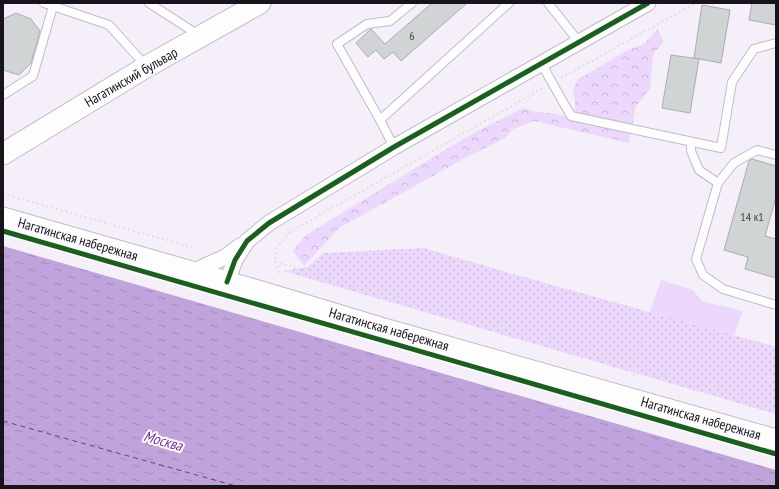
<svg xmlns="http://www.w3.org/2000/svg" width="779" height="489" font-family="'PT Sans Narrow',sans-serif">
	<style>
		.grass { fill: url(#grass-dots) }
		.forest { fill: url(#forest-crowns) }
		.pitch { fill: #ebd8fc }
		.water { fill: url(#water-ripples) }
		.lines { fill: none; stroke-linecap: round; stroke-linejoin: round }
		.ferry { stroke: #6c3892; stroke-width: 1; stroke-dasharray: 5 4; stroke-linecap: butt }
		.building { fill: #d1d4d5; stroke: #abacae }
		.lane-casing { stroke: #c1bcc5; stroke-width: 10 }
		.street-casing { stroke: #c1bcc5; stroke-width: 17 }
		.secondary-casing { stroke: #c1bcc5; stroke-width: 23 }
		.path { stroke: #e1dee2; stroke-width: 2; stroke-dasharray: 2 3; stroke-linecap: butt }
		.lane { stroke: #fefdfe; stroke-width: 8 }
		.street { stroke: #fefdfe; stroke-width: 15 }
		.secondary { stroke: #fefdfe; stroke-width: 21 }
		.cycleway-casing { stroke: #fcfcfc; stroke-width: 8 }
		.cycleway { stroke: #1b5e20; stroke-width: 5 }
		.labels { text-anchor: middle; stroke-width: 4; stroke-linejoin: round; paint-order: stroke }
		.number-label { font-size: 12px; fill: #46434a }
		.street-label { font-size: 14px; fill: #18131c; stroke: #fcfcfc }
		.water-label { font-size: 15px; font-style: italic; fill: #6c3892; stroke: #fcfcfc }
	</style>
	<defs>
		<pattern id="grass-dots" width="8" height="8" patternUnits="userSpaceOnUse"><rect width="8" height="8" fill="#ebd8fc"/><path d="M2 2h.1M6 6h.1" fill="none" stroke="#c9b8d7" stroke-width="1.8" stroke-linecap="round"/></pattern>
		<pattern id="forest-crowns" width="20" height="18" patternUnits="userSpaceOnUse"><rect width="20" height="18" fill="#ebd8fc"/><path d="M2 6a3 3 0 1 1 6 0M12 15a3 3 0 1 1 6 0" fill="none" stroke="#c9b8d7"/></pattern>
		<pattern id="water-ripples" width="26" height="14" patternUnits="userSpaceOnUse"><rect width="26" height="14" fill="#c0a3da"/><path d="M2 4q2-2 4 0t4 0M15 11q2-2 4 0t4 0" fill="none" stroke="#a48bba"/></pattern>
	</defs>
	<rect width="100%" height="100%" fill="#f5effa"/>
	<path class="grass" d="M424,248c117,35 235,66 352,99v67l-493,-143 25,-4 15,-14z"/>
	<polygon class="forest" points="658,29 663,42 653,55 650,89 636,106 629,143 534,121 513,129 505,138 469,156 339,228 304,266 293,251 306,235 468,136 523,108 537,112 552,113 575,119 575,100 573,91 577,80 626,51 644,44"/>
	<polygon class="pitch" points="661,280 693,290 702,301 743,311 734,335 650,312"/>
	<polygon class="water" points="3,246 776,470 776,486 3,486"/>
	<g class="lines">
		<polyline class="ferry" points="3,421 236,486"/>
	</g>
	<g class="building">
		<polygon points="432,3 467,3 401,61 393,52 384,59 376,50 368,57 356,43 371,29 385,44"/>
		<polygon points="752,3 776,3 776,25 749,20"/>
		<polygon points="702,5 730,10 721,63 694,58"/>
		<polygon points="16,13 31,19 40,31 31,63 19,75 3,70 3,19"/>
		<polygon points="671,55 699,59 690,113 662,108"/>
		<polygon points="752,159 776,166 776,197 765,236 776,239 776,278 745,269 748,257 724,250 749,161"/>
	</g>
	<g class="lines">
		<defs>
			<g id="lane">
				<polyline points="44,3 109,25 146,66"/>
				<polyline points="149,3 200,36"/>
				<polyline points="548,3 579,42"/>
				<polyline points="541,63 571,116 721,148 732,82 754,49 776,43"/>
				<polyline points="3,95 33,76 53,6"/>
				<polyline points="380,120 509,3"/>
				<polyline points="691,142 691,151 699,170 718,183"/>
				<polyline points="394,147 380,120 337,44 367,24 390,21 412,3"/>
				<polyline points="776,155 757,150 734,163 718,183 696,259 703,275 723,289 776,305"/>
			</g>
			<g id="street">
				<polyline points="192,272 225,257 240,246"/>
				<polyline points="227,282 235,260 247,241 269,223 394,147 648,3"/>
			</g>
			<g id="secondary">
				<polyline points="3,154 146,67 260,3"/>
				<polyline points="3,218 265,293 384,329 776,440"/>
			</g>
		</defs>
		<use href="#lane" class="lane-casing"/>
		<use href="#street" class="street-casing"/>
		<use href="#secondary" class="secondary-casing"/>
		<g class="path">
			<polyline points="561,78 696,3"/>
			<polyline points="3,194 195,248"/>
			<polyline points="275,262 634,363 776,405"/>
			<path d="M280,273c-10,-21 -4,-25 10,-41l255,-145"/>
			<polyline points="634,376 633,338 776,380"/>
		</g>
		<use href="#lane" class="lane"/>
		<use href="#street" class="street"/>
		<use href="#secondary" class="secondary"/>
		<defs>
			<g id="cycleway">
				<polyline points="3,231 776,454"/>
				<polyline points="227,282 235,260 247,241 269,223 394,147 648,3"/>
			</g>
		</defs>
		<use href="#cycleway" class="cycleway-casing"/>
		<use href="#cycleway" class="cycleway"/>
	</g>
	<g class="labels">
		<g class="number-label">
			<text x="412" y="40">6</text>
			<text x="752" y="221">14 к1</text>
		</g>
		<g class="street-label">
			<text transform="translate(131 77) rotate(-30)" y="5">Нагатинский бульвар</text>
			<text transform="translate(78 239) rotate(16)" y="5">Нагатинская набережная</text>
			<text transform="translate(389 329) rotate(16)" y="5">Нагатинская набережная</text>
			<text transform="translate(701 418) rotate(16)" y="5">Нагатинская набережная</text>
		</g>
		<g class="water-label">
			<text transform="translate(163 441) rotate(16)" y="5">Москва</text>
		</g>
	</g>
	<rect width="779" height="489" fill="none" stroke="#18131c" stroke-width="8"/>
</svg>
